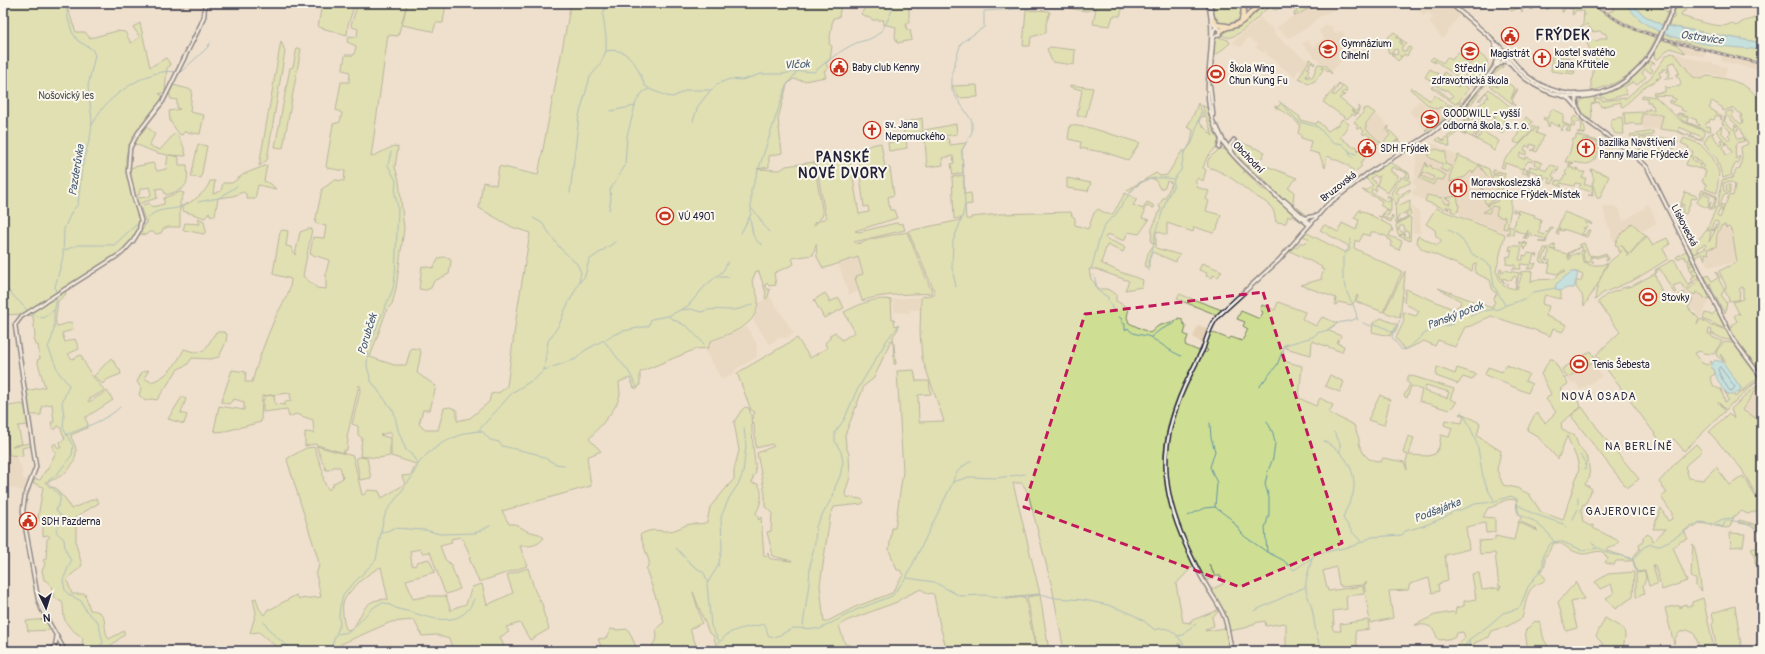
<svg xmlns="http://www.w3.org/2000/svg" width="1765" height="654" font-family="Pangolin,sans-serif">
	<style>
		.built { fill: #e5d0b6 }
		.green { fill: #cedf93; stroke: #788067; fill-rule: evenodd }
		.water { fill: #92dff2; stroke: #6593a9 }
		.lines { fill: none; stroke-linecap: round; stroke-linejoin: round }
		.shore { stroke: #4f6e84; stroke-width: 1 }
		.stream { stroke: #6593a9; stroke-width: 1 }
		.secondary-casing { stroke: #22223b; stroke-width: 5.5 }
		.highway-casing { stroke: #22223b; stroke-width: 7 }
		.secondary { stroke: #fbf7ec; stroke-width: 2.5 }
		.highway { stroke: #fbddab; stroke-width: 4 }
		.rail-casing { stroke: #22223b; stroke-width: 2.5 }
		.rail { stroke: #fbf7ec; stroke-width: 1; stroke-dasharray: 3; stroke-linecap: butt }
		.secondary-bridge-casing { stroke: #22223b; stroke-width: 5.5; stroke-linecap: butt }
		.secondary-bridge { stroke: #fbf7ec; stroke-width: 2.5 }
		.marked { fill: none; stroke: #c2185b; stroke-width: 3; stroke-dasharray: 8 5; stroke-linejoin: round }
		.labels { text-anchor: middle; stroke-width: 4; stroke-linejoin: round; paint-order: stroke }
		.poi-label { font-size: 10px; fill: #22223b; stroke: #fbf7ec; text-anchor: start }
		.park-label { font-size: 10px; fill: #4d5151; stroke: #fbf7ec }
		.street-label { font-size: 10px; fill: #22223b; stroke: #fbf7ec }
		.water-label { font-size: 11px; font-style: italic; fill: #445b72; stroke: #fbf7ec }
		.neighbourhood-label { font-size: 11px; letter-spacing: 1px; fill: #22223b; stroke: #fbf7ec }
		.district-label { font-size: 14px; font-weight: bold; letter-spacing: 1px; fill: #22223b; stroke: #fbf7ec }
	</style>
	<rect width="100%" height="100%" fill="#eee0cc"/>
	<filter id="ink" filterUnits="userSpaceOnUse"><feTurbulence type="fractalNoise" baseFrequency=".025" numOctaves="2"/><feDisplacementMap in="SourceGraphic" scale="8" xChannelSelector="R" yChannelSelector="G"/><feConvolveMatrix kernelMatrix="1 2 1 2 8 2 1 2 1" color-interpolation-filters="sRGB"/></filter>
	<g filter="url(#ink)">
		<g class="built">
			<polygon points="1338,3 1340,7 1319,17 1308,27 1289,38 1276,28 1287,20 1315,5"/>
			<polygon points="1428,3 1447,3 1460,14 1444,37 1442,38 1429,22 1433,17 1428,12 1424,16 1420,11 1427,7 1425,5"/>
			<polygon points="1588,3 1611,3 1614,10 1608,13 1627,25 1681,43 1760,62 1762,63 1762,71 1721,61 1722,55 1706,51 1704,57 1683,52 1677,50 1676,44 1626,27"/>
			<polygon points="1260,18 1275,31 1273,32 1285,43 1308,61 1303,72 1299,69 1295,76 1291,74 1279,65 1280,64 1268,56 1265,51 1264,53 1256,48 1258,45 1248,38 1241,47 1232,42"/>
			<polygon points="1327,25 1331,26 1335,33 1342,31 1352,46 1347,50 1344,58 1331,73 1326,65 1320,63 1302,44 1307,40 1314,47 1324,38 1318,31"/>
			<polygon points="1676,53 1689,58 1727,67 1725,76 1706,74 1700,79 1693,77 1676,57"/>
			<polygon points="1419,100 1428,107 1417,119 1409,112"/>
			<polygon points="1440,106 1445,109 1443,118 1425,130 1418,121 1431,107 1438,109"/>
			<polygon points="1375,113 1389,126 1386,130 1390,135 1382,144 1366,129 1366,123"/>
			<polygon points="1642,114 1657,114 1663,116 1660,129 1643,129"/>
			<polygon points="1428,143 1436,144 1457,156 1489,169 1491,172 1493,170 1505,173 1499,195 1508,217 1505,232 1460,216 1459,212 1455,214 1441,207 1443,202 1430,196 1427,201 1414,196 1412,191 1417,187 1412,183 1415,178 1418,177 1415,176 1415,172 1417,154 1421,146"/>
			<polygon points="1649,204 1657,224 1641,231 1626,251 1622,244 1614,241 1611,236 1611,231 1606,221 1603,207 1612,206 1619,208 1623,221 1645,208 1644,206"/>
			<polygon points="1412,205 1420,213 1421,231 1419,233 1413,233"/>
			<polygon points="1725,225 1732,232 1737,260 1728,264 1708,267 1705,255 1709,254 1708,248 1715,244 1721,226"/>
			<polygon points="858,257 863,274 857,276 857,278 855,278 859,291 849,295 838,263"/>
			<polygon points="1701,278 1711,298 1700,319 1695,315 1696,312 1686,308 1678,296"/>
			<polygon points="768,297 770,297 794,333 785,339 781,337 769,344 753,320 759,308 757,304"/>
			<polygon points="919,297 920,310 910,310 909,313 894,312 893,299"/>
			<polygon points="1198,325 1209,329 1203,344 1193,337"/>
			<polygon points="747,327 757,344 757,357 735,370 735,372 722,380 704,349 710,348 712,342"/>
			<polygon points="1596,360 1600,366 1598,370 1602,376 1580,390 1576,383 1570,383 1567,378"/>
			<polygon points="1762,383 1762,416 1758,419 1741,410 1753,392"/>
			<polygon points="3,457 16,457 22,470 23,479 30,480 25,491 3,486"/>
		</g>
		<g class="green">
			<path d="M3,3h70l-5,4v3l8,22h9l5,6 27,-7 8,1 6,11 9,-6 -7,-10 7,-4 10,44 16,-9 5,7 -4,3 -2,24 -6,2 5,2c-11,19 -31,34 -37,56 -4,18 4,39 11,56 11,31 -21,46 -42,59 -13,9 -27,18 -41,26l1,3 9,-5 1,3 -8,7c-1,9 -3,16 -2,24l2,1 14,-4 1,8 -11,3 3,9 10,-3 4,10 -11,5 4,5 9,-4c6,14 13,25 24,35l-17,10 1,2 18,-11 6,9 -28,18 3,6 -1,4 -16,7c0,5 5,9 5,15 1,17 -17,30 -31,32l5,5 6,1 4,6 5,4 6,11 25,-11 3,5 -25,15 2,8v18l6,21c-4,6 -12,9 -15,15l5,14h13l5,16c21,1 11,18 19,29l15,-8v4l-20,16c-9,0 -17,1 -22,-7l1,-6c-6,-4 -18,-13 -19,-21 -1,-6 0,-9 -2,-16l-8,-3c-1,-7 -3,-16 -10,-18l-2,-9 3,-7 -2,-4 3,-1 1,-20 3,-2 -2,-2 -5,1v-11l-5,-8 5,-30 -10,-4 2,-4 5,1 5,-9 2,-1 9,-18 -3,-2v-5l2,-2 3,5h3l-1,-6 5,-3 -5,-12 -2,-1 -2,3h-3l-2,-7h3l-2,-18 -10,2 -1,9h-11l-4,-24 19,-4 -8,-27 3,-1 -2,-14h-3l-2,-7 2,-1 -2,-21 -11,-2 -16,1 1,9 -4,1z"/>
			<polygon points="322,3 355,3 348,25 347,35 318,27"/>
			<path d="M358,3h88l-3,20h-7l-3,9 -1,-1 -30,-6 5,-21 -9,32 -10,-1 -17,122 23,-11 4,1 -3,20 4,13 5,49 -8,60 -4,15 -5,5 -17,48 24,8h12l5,-17 8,1 2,3 -4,21 19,13 -6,24h-7l-4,14 6,6h13l6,-22 6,-1 7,3v11l13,-3 19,-16 2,-8 9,-2 7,-6 10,-74 13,-79 -18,-6 -33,-19 4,-26 13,3 3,-19 39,9 33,-172h270l-2,14 -6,1 -4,26 3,2 -2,14 -4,3 2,6 -4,2 2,6 -22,4 -11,-2 -6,6 -9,34 4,34 -13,3v11l-12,2 23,1 6,-4 28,-4 9,53 -2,3 -7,5v3l3,-4 9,-4 1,-2 -2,-1 -9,-52 1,-3 32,-6 10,60 10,-2 -1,-6 -4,1 -7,-54 14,-8 10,-2 4,24 5,1 4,27 -6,2 2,13h4l3,8 -42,13 4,1 37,-9 7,1 2,6 -51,12 2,2 16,-5 35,-7 25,60v1c-23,2 -49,0 -70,8l-7,-23h2l-1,-2 7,-2 -5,-17 -33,11h-2l-6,-11 -1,-13 -3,11 -21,3 2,6 -20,9 2,12 -7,1 -2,-3 -2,2 3,5 2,-1 -2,8 -2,2 -1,-2 1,-4 -7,-21 -3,-1 -4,10c2,6 7,15 6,21 -1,25 -28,31 -47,39l-3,7 -12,1 -56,23v12l-2,4h-4l-4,-10 -11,4c0,4 1,8 1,12 -2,15 -22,34 -31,45l12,12 -14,6 4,29 -89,25 7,13h6l12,7 12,3 5,4c-8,9 -14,8 -24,8l7,20 -48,16 -10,-24 2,-1 -7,-15 -4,-5 -9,2 1,4 -12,3 5,13 6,6 9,24 -13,5 -2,-1 -15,-41 -8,1 -2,-4 -10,2 2,14 3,1 2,-4 12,-3 6,13 -29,8 7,19 15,-3h18l5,15 3,-3 12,-4 6,-17 10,-3 5,21 26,-12 -6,-18 21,-7 7,23 8,15v5l6,18 -19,11 -10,-17 -14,4 3,5 -9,5 6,14h-52l-5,-12 -12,-4 -15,1 -8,-16 -23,2 -50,22v7h-60l-22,-19 -9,1 6,-20 -3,-14 3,-1 3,10 5,7 4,-6h3l25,-14 3,4 22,-2 -5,-22 3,-10 -1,-6 -31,-99 1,-2 18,-10 8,-1 9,24c-1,6 2,15 6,19l5,-7 9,-5 -3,-11h-7l-3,3h-4l-10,-24 37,10 9,39 3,-1 3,-4 11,1 3,7 23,-14 -3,-8 9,-1 5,-11 -25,-8v-24l-11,3 10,3v18l-12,2 -18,-2 2,-18 -4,-3v-9l-6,-2 9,-37 -2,-2 -12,52 1,3 -1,10h-3v3l-30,-9 -9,2v-14l9,1 -1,-13 -17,-6 -7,3 -2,-8 -24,3v-11l2,-5 9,-1 1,9 10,1v-3l6,-1 -1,-8 -28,3 -1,26 -35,9 -10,1 -2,-2 5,-24 25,4v-8l-10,-3 -5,5 -8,-2 11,-32 14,2 -1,10h7c6,-22 14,-43 23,-64 7,-15 15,-22 16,-39l-15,-4 -3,-2 7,-41 2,-2 6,1 -2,15 5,1 4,8 5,-23 8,-3h4l-9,47 14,12 9,1v-16l3,-13 -19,-6 3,-17 11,1 2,-12 -11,-3 7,-34 13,-9 9,1 1,-10 -18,-3 -1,-2 7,-42 7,-2 2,-9 -6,-3 5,-28h8l1,-10 -7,-2v-2l2,-13h9l2,-9 -9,-4 2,-6 8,1 1,-8 -6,-2 -1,-2zM381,567l7,32c-27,0 -23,14 -36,30l-5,1c-3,-4 -3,-9 -4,-15 0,-4 -1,-8 0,-12 4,-12 26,-31 38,-36z"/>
			<polygon points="852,3 909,3 909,23 906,23 907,30 910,30 912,40 897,43 895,36 896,27 883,24 884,20 873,20 861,14 868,3"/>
			<polygon points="1212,3 1238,3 1242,8 1241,18 1229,25 1220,25 1215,20"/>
			<polygon points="1340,3 1315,5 1295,16 1294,13 1297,12 1294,5 1288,5 1275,10 1270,7 1266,10 1272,5 1310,5"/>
			<path d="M1509,3h25l-4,2 1,2 2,-2 55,-2 35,22 33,13c-16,32 -30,44 -65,53v-12h1l3,-21 -8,-14 5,-4 4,1 7,-3h4l-1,-4 -7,-3 -6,1 -6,-8 -6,4v13l-4,-2 -1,-7 7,-8 1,-13 -8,-1 -3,5 -1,-1 1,-5 -8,-2 -2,5h-1v-6l-14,-1 1,4h-3v-4l-13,1v4l-2,-3v3l-1,-3 -8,2v4l-1,-6 -10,4z"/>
			<polygon points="1611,3 1625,3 1638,18 1660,31 1658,35 1631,26 1607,13 1614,10"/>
			<polygon points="1630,3 1653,3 1668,12 1662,25 1645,16"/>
			<path d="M1678,3h8l-1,8 -3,1 -1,4c11,3 42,15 50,7l5,3 8,-5 13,-3 5,6v19l-93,-17 2,-7 3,-1v-5z"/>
			<path d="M1266,4h4c-6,8 -28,30 -39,33 -3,1 -6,0 -9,-2l2,-6 10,-2 21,-17z"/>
			<polygon points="1073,6 1115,6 1117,8 1117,6 1123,7 1120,16 1113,16 1110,26 1093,24 1096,8 1086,11 1069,8"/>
			<path d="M1026,9c8,4 16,-1 24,3l-4,12v9l-15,4 -1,9h-7z"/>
			<polygon points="1394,32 1399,36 1396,38 1400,38 1400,44 1402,44 1401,39 1407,44 1402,46 1402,51 1407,51 1407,48 1410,47 1411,49 1407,56 1404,54 1402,57 1400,55 1401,58 1398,61 1391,54 1393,53 1394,55 1398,54 1397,49 1393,50 1393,52 1389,53 1387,48 1392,47 1392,43 1389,41 1387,45 1386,39"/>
			<polygon points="1664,33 1685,39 1762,50 1762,63 1663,37"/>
			<polygon points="1216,36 1228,40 1230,43 1216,55 1214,55 1214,57 1213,39"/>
			<polygon points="1662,40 1676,44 1685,53 1670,48 1657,60 1655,58 1654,54"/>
			<polygon points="281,41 285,51 267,160 259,166"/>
			<polygon points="1050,47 1075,50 1074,65 1052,62 1047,49"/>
			<polygon points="297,48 301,49 283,148 275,147 290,68 293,67"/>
			<polygon points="1476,51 1487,60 1488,65 1472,86 1465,82 1468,78 1462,73 1458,77 1434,60 1435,63 1430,60 1433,57 1443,63 1447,57 1452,60 1458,52 1463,56 1461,59 1469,65 1472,62 1466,58 1470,53 1473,55"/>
			<path d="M1671,53l4,1 18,23 8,2 6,-3c23,3 41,6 55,27v99l-5,15 5,4v83c-7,15 -1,22 0,36 1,12 0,24 0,35l-27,-34 -10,-20 2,-1 4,8 2,-1 -1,-2 5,-4 -3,-5 4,-3 2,2 -7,-13 10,-3v-12l-3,1 -1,12 -11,1 1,-2 -4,-8 1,-5 -7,-15 18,-9 -5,-30 -3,-5 -3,1 -1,-3 -4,1 -4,9 -1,12 -9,2 2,5 -4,-1v7l-3,-7 -8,5 -1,-3 13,-7 -2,-1 2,-1 -1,-2 -8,4v3h3l-7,3 -3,-5 17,-19 4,2 -2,10 9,-17v-3l-4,-1 -3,8 2,1 3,-6 -2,7 -7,-2 10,-23 6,3 -1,3 -2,-3 -3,7 3,2 9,-23 4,1 2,-11 -4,-3 -8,1 1,8h3l-1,-6h4v8h-3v2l-3,-1 -4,10 4,1v2l-6,-2 4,-25 10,-2 5,-9 3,-1 2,-10 -1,-11 7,-3 -1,-3h-2l-4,-12 -16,-15 3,-3h5l-1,6 9,7 2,-2 -2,-5 1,-2 -9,-7 -5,1 -3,2 -3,-1 1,-2 -11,-7 -2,3 1,1 -2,3 13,8 -1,4v-3l-5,-2 -2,5 -4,-1 -1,4 -2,-1 -2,4 3,1 2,-1 1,5h-4l-24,-10 -7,-7 12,4 -1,4 10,4 3,-1 -4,-3 1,-2 -19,-7 6,1 2,-2 -5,-2 1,-2 -13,-5v-3l4,1v2l2,-2 1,-2 -4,-1v-2l-18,-1 -1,-2 12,-1v-6l3,2 12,-2 1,-4 -3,-5 -14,2 5,-3 1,2 8,-1 -2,-2 3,-2 -4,-11 -5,1 -2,2 2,10 -2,1 -2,-4 3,-1 -1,-2h-6l1,2 -4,1 2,5 -5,2h3l-12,6 -24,22 -2,-1v-4l-20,5 -2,-5 -3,1 -1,-5 6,1 1,2 24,-3 24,-20 16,-22z"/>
			<polygon points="1552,56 1570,58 1568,71 1575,71 1574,74 1551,71"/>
			<path d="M1496,58c-2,14 -23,35 -34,47l-4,-3 -3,2 -24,-17 3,-1 15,12h3l1,-2 -6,-6h-3l-1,-2 -1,1 -7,-5v-3l-1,-1 -1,2 -8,-5 5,-8 13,8 1,-5 6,4 -4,3 1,2c5,0 7,5 12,6v-5l10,7 -10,12 4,2 1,-4 10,-10 -1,-1 10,-10z"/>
			<polygon points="1310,59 1315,63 1314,65 1312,62 1309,64 1310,65 1309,68 1307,68 1309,69 1306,77 1308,78 1309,75 1312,78 1318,64 1326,65 1332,74 1323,67 1322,69 1323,70 1315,81 1308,84 1299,78"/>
			<path d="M1650,61l5,3 -2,-1 -3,4 3,3 -2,3 -6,-4 -3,4 4,4 -9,8 -4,-3 -9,5 3,7 -18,5 -9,-2v-1c21,-8 35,-19 50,-35z"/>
			<polygon points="1503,62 1503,67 1492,76 1472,103 1468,106 1470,108 1472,107 1473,111 1474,110 1477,111 1475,109 1476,108 1480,108 1478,106 1483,102 1486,101 1485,100 1487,97 1489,98 1487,93 1484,94 1481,100 1478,100 1489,89 1513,109 1510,118 1508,114 1505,115 1506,116 1505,120 1503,120 1504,121 1502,126 1506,127 1502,134 1496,129 1499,126 1494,122 1495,119 1493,122 1492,121 1494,117 1496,118 1490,114 1490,117 1486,113 1484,114 1487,116 1483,121 1481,119 1485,117 1478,112 1477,114 1481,118 1480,119 1467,112 1464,108 1469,110 1465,107"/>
			<polygon points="1500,78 1515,88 1511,99 1517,89 1518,89 1512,100 1515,106 1490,86 1492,82 1493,84 1492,85 1498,87 1496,85 1498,82 1500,84 1499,81"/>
			<polygon points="1339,83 1342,86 1339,85 1332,95 1336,95 1343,86 1347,90 1346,93 1344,91 1341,94 1345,95 1339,98 1355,111 1357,111 1359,106 1360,107 1357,114 1351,110 1356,114 1355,116 1352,114 1347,119 1323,102"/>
			<polygon points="173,85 192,90 190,112 204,115 200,134 184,132 182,135 179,134 170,121 169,111 180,109 177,108 177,100 171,99 169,93"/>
			<polygon points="977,85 978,97 959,98 952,86"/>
			<polygon points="1070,85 1093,88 1086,116 1077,116 1082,90 1070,87"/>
			<polygon points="1411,87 1429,100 1431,100 1434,95 1446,103 1445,105 1447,108 1443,112 1446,114 1451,109 1447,106 1448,104 1455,107 1457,110 1427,132 1425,130 1443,118 1444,114 1443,112 1445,109 1440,107 1437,109 1429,106 1410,89"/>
			<polygon points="1642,95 1656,97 1681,121 1704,131 1705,134 1702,141 1689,137 1692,134 1691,136 1700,140 1702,137 1679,127 1678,131 1687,135 1689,133 1688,136 1675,131 1660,129 1663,116 1657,114 1642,114 1642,125 1635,125 1634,123 1625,125 1624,113 1644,112 1644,110 1649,110 1649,108 1650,110 1654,110 1653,105 1651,105 1651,102 1647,102 1647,97 1642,99"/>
			<polygon points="1594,97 1595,103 1591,104 1592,117 1591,120 1583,113 1579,104 1583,99"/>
			<path d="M1198,103l6,13v1l-3,-1 -2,6 14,14 -11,-31 6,4 11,33 -1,4 -11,11 -4,11 3,2 -3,11 -5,-3 -3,4 3,3 -2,2 13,4 -3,8 3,2 -3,10 15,4 -4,14 -4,4 -19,-6 -1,5 -26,-9v12l-11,-4v17l24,7 -3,3 -1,4 -24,-10 -3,9v8l-4,-3 3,-13 7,-10 -4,-1 1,-13 9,-21 -2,-1 4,-9h2l7,-15 -5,-2 -2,6 -5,2 -5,-10c-10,0 -20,5 -25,13l-3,-2 29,-17 4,3 7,-1 15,-24h4l5,-9 2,-12 -6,-3c5,-8 8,-15 11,-24z"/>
			<polygon points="1281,103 1300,117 1300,120 1316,124 1318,121 1328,131 1339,124 1342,119 1349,124 1340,137 1353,147 1356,146 1358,148 1357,151 1359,149 1367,155 1360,164 1362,166 1355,172 1346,164 1327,156 1325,168 1319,154 1309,151 1311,141 1301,138 1301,135 1298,133 1300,125 1289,115 1275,107 1275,106 1278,107"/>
			<polygon points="1368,108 1375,113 1366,123 1366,129 1382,144 1390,135 1386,130 1389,126 1388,129 1401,142 1399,143 1397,140 1393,143 1394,145 1383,152 1381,150 1383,151 1392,146 1390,143 1381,149 1383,145 1380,142 1378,144 1373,139 1371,141 1370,140 1371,138 1366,133 1364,135 1362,133 1364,131 1360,127 1358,129 1356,128 1358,126 1354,122 1363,113 1363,109"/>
			<path d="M1553,109l10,5v9l8,3 2,-8 2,-2c7,7 11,8 10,18l-4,-1 4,1 -8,-1h4l1,-11h-7l-1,5h-4v5l-4,-2 3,-3 -5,-2 -3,6 -2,-7 -1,3 -8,-5 -1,5h-1l-1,-6 -4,-2 1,-2 3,2 4,-9z"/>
			<polygon points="1464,113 1470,116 1467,120 1470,117 1480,123 1470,118 1468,122 1468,124 1475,127 1477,124 1478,124 1477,128 1480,130 1476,137 1475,136 1479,131 1477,130 1472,137 1478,139 1482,131 1499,141 1494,151 1490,148 1491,147 1466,134 1465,136 1466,130 1464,135 1459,131 1449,139 1450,147 1436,140 1439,137 1442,141 1443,140 1445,142 1444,139 1446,137 1448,139 1447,136 1451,135 1453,131 1455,132 1454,130 1457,128 1460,130 1461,127 1459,129 1457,127 1460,125 1462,126 1461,124 1463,122 1466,123 1464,121 1466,117 1462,116"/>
			<path d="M1725,116l1,2 -2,3 10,9 1,-5 4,4 -4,2 3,8 5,-1 1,3 -7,2c-2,4 -2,11 -1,16l4,-3 -2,7 -3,1 -4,9 1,2 -9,3 -6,-19 -13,-16 4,-8 6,-3 -2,3 9,11 2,-2 -3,-4 1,-1 5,5 -3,3 3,8 6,-2 -4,-8 -12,-14 6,-5 -1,6 8,8 2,-2 -3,-3 3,-3 -9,-9z"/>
			<polygon points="1526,117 1532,121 1532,123 1530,125 1527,123 1523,131 1528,131 1533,125 1535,127 1519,144 1514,142"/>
			<polygon points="1622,117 1624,134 1615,134 1611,126 1611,119"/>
			<polygon points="922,118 923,132 906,134 907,148 889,151 888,143 904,139 903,123"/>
			<polygon points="956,124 957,134 925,139 925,130"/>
			<path d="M145,125l10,9 -5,10v2l10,4 15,-17c6,6 10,15 11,23l-17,-1 10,2v8h8c2,22 -1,24 -21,30l-4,-7 -6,1 1,9 -19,6 -2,-6 13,-1 2,-3 -2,-7 -9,2 -1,6 -3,1 -2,-1 -5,-27 24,-5 4,8 9,-2 2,-14 -11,-2 -22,-9 1,-4 -1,-1z"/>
			<polygon points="1070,125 1091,128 1140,143 1128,160 1107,153 1080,148 1081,142 1068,139"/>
			<polygon points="1536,128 1538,128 1536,133 1544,136 1537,152 1531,150 1534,150 1536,146 1530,144 1530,148 1526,145 1524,150 1527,151 1526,155 1521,153 1519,157 1524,159 1527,157 1533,160 1532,162 1528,161 1524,167 1527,170 1528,168 1526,174 1521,172 1524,169 1523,167 1522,169 1505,163 1504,168 1501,167 1504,160"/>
			<path d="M1653,131v4l-10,1v2c12,0 24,-2 35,4l-4,7 -10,-4 -2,7 -7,-7 -11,-2 -4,9 -1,-2 2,-8 -2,-3 2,-1v-2l-8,1v2h1l-1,1 -3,-5z"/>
			<path d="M1576,135l22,6 3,2 -2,1 -2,-2 -14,-3 -3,13 4,3 4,-1 3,-11 9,3c-7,27 -15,15 -35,16l5,-10 3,-13h3z"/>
			<polygon points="948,138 950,145 966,143 962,150 963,173 953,175 951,164 954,163 953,156 942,158 943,165 927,167 925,141"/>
			<polygon points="1684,138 1700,144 1713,158 1719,172 1717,193 1705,189 1707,185 1702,182 1706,171 1701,169 1704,166 1700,164 1701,162 1696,160 1697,158 1693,157 1692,159 1700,165 1700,169 1686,165 1689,156 1691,157 1693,152 1688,149 1689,147 1681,143"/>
			<path d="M1235,140l30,12 -6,11 38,15 -9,10 6,3 -1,13 15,12 7,-2v2l-9,1 -3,-1 -33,-29 -5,-7 -9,-5 -8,-8 3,-2 -2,-1 -2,2c-8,-6 -15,-11 -16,-21l4,-4 2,1z"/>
			<polygon points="198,144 207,146 201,178 191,177"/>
			<path d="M1222,149l4,1 18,20v3l1,-2 17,18 6,2 35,32 -12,-8 -1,2 -2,-1 -2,7 -10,-1c-1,-5 -2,-12 -5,-15 -4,-5 -11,-8 -16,-11 -15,-11 -27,-23 -47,-29 -3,-10 7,-14 14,-18z"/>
			<polygon points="1436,149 1446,152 1445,164 1451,166 1448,172 1440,169 1443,164 1430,158 1428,156 1429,153 1431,154 1430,152"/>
			<polygon points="1458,155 1489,169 1491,176 1488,177 1479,165 1473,173 1471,171 1465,177 1450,182 1451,172"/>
			<polygon points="1535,160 1542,163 1540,167 1546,171 1548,167 1552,165 1559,168 1556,174 1557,171 1555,170 1552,176 1555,178 1552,184 1549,183 1550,179 1545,177 1543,181 1541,180 1543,174 1542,175 1529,170 1529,175 1527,174 1530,168 1529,166 1538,168 1539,166 1534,164"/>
			<polygon points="1426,162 1427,167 1431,165 1432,168 1446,175 1443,180 1436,179 1433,185 1420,178 1420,175 1432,181 1434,177 1424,172 1421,175"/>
			<polygon points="1388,163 1391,163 1409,173 1410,178 1405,176 1407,174 1406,171 1405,173 1402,170 1400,171 1400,169 1397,170 1396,168 1393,168 1393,167 1391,168 1391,172 1398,175 1398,177 1388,193 1377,185 1380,175 1377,178 1375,175 1371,178 1377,185 1375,188 1377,189 1376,191 1372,189 1371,191 1372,193 1388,202 1391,200 1387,197 1388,195 1391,198 1391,211 1386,209 1386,210 1390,212 1388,216 1384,214 1382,216 1390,220 1392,215 1393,218 1391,222 1378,216 1381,217 1386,209 1380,205 1382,201 1362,190 1366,191 1373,185 1365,178 1367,179 1366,177"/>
			<polygon points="1569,163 1574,164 1571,163 1570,167 1573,168 1573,170 1576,168 1578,169 1577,171 1578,169 1582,172 1585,172 1582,178 1586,178 1584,185 1592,185 1593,196 1588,195 1592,195 1592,192 1579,188 1581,184 1575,183 1574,186 1560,183 1560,185 1562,187 1555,184 1557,180 1562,181 1564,176 1567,175 1565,173 1567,169 1569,168"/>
			<path d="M267,165l-3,16 7,3 5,5 -18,-4 -3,14h-8l-1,-5 -3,-2 -10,4 -15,2 -3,18 -5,-1 -1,-3 -4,6 -22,-7 -2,-5c11,-3 26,-14 29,-25h5l-2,13 8,-3 2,-8h9l12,-9z"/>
			<polygon points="1591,169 1609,176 1600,198 1597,198 1592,182 1594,181"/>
			<polygon points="1493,170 1505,173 1501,194 1511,199 1511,209 1507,229 1503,228 1505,219 1504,216 1503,218 1496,215 1498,207 1492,206 1489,213 1483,212 1489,208 1487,205 1498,201 1496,199 1486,204 1484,200 1486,196 1482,189 1481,189 1481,186 1488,198 1497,192 1498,185 1501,186 1502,183 1497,183 1491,178 1494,175 1501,176 1501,173 1493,174"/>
			<path d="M964,175v19l7,-1 1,11 -7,1 1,14h5v-2l30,-3 70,-2 1,4 3,2v7l13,4 6,-16 4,-4 9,5h6l12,-21 12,6 -4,6 10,4 4,-7 6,3 1,3 -7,-2 -4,5 2,1 -3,6 7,2 -10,14 -11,-2 -4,9 -16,-7 -3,4 20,9 -2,5 -16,-7 -6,18 19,9 23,8 -1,7 -17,3 4,-9 -34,-12h-6l2,10 4,4 1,6h11l9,5v7l13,7 -2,9 2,6 21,10 8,-7 19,-6 1,-2 4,1v2l4,6 -2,7 4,2 -3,9 14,6c-2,14 -18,35 -23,50 -24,60 -10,109 18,164l-18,19 7,38 8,1 -1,-2 28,-11v2l-6,5 2,9 -8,3 -1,2 20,-3 5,23h-18l-1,-1 -1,1h-23l-2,-4 -7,-4 2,8h-116l-12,-64 -24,-94 -6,-10h-9l27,111 -34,3 2,2 17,-2 11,54h-89l-7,-25 -6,-31 -3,-2 -3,1 -7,-5 -19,9 -5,4 -51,19 -7,5 6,18 28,7h-88l8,-4 -2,-2 -8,6h-129l-2,-5 5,-8 -1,-9 8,-7 -18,-53 3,-5v-3l-9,-26c15,-10 23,0 37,-6 4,-1 9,-5 14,-5 6,-1 10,1 16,-2l3,-15 24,-28v-9l5,-20 -5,-28 7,-11 4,-4 4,1 2,7 2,30 3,28 -3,4 -1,6 6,1c6,9 3,20 -2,29l3,7 2,-3 3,39 2,1 2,-4 1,5 3,1 20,2 -19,-5 -6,-24 4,-1 1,-19 -7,-5v-13l-8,-41 17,-7 -2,-2 -16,4 -3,-33 2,-3 -4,-2 -14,-37 60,-35 13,20 17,-10 -2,-5 5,-5v-3l5,-3 7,8 13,-8 -11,-20c13,-6 31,-16 47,-12l1,19h2l1,7 3,-1v4l-5,7 3,28h-2l-1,-23 -2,-1 -17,38 -10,8 -19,49 1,11 3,8 1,23 -5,16 2,4 14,2 3,3 -2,2 -28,3 -4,10 -10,68 4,37h2l29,-15 37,-14 11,-18 -3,-5h-3l-8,-20 3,-22h3l8,-57 -6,-100 17,-1 2,11h13l2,13 -13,1 1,27 25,-1 -22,-63 -2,-25 1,-36 14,-3v-1l-27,-62 53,-11v-2l-7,1 -2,-42zM693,592l16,41 4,2 3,9 -6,5 -1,-4 -12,3 -7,-19 12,-6z"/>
			<path d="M1401,177l9,3v3l-12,5v2l-2,2 4,3 10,-6v3l-12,7 1,2 -3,2 4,2 10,-5v9l-12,8v2l-2,1 2,2 10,-6 -3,-2 5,-3 1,4 -15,9c-1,-12 1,-19 -5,-30l7,-14h2z"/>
			<polygon points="1067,178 1091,183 1088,191 1067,188"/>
			<polygon points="1702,190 1717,196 1714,209 1709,209 1711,201 1709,207 1712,208 1716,197 1704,192 1702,196 1705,195 1710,197 1708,207 1707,208 1697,203"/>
			<polygon points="180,192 184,193 180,203 180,227 168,227 163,229 161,233 156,234 153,232 149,232 146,235 140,234 146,223 140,206 149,203 152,207 164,204 164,198"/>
			<polygon points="1685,192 1697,196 1696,199 1692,198 1686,214 1682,213 1684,204 1682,204 1680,209 1679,209"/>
			<polygon points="1427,195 1442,198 1444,203 1450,204 1450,200 1445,198 1457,196 1459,206 1458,211 1455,213 1451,211 1452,208 1449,207 1448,210 1447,206 1445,209 1427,202 1425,201"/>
			<polygon points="1436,208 1505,234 1496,271 1501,283 1504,286 1515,289 1517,278 1514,276 1511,281 1503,278 1503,282 1508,284 1503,283 1499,273 1500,268 1502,269 1501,272 1503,272 1504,270 1519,273 1516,288 1517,289 1522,274 1520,274 1520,272 1532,271 1531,282 1533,280 1555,279 1559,274 1566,271 1564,270 1557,274 1548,272 1550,264 1547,263 1549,263 1550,261 1546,260 1549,253 1549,250 1547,249 1543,259 1546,263 1540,262 1544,248 1549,248 1555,244 1556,245 1554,245 1554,247 1556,248 1555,250 1550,249 1567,254 1569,260 1571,258 1569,257 1568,253 1580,247 1579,245 1584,243 1589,255 1597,256 1606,253 1608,259 1606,261 1606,255 1596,258 1595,256 1592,258 1591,256 1590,259 1594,262 1585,262 1583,255 1585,250 1583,252 1582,246 1569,254 1570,256 1577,253 1578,255 1578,253 1581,250 1583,262 1588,263 1589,265 1601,265 1607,263 1598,284 1584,306 1582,295 1576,287 1576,281 1581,281 1583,275 1577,272 1573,272 1555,288 1561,292 1561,299 1545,295 1542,304 1549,306 1546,316 1567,325 1562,332 1553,328 1550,336 1532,329 1491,316 1471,326 1465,327 1455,347 1438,340 1435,346 1424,341 1405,350 1396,338 1404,321 1403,312 1416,316 1419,311 1407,305 1404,302 1406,289 1453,309 1460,305 1461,301 1438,288 1492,308 1495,301 1493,300 1497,293 1493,291 1490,280 1475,273 1476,263 1473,264 1472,271 1422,249 1416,241 1418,236 1437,245 1440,243 1441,240 1436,236 1435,230 1426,224"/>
			<polygon points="1360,209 1360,212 1363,211 1391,226 1393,231 1391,231 1389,236 1402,241 1399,250 1390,246 1392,243 1391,240 1388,239 1388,237 1375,232 1371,232 1370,236 1363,234 1359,242 1355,240 1354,248 1402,272 1383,312 1357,302 1356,301 1358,297 1357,295 1355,301 1352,305 1338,302 1336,305 1335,305 1336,298 1301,285 1322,279 1321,277 1324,270 1321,269 1322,267 1290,251 1292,247 1297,247 1300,243 1305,243 1309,239 1303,236 1305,232 1344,252 1349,251 1350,249 1347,245 1320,230 1323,226 1325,225 1338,232 1342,223 1356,230 1359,220 1354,218"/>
			<polygon points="1513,209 1535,215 1534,217 1541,219 1539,233 1545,235 1546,232 1549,232 1550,227 1554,228 1549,232 1546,243 1539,242 1539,240 1545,242 1546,239 1531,235 1531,233 1528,234 1529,239 1526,239 1528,230 1525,238 1523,238 1526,234 1516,231 1516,229 1513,230 1514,235 1510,234 1510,236 1508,235 1507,232 1509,233 1509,226 1513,228 1515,223 1516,223 1515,222 1517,214 1519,214 1517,213 1518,211 1513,212"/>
			<polygon points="1564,212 1592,223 1591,225 1590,223 1585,223 1587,224 1586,228 1583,228 1585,229 1582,234 1585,235 1588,230 1590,230 1587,237 1563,229 1564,231 1558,230 1559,234 1556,234 1558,228 1561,229 1558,227"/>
			<polygon points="1409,217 1411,218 1410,241 1399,236 1404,234 1398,235 1397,230 1400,230 1401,232 1404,232 1405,237 1409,237 1408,232 1405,231 1404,226 1400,226 1399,229 1397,230 1396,225"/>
			<polygon points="198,218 204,221 206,231 204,234 183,230 185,223 200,224"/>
			<path d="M1632,223l14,13 -3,2 -14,17 -8,-11 7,11 -1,2 20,-21 5,9 15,-7 3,6 -7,4 5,11 -32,20 -33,14 -8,7c1,-12 6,-26 13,-36 3,-5 10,-8 14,-13h-4l1,-5 -3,1 -1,-3 5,-9z"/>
			<polygon points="1519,242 1524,243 1522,246 1525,243 1524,242 1528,244 1525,243 1527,244 1525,250 1525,248 1522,247 1519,260 1523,260 1523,255 1526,256 1528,253 1538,255 1537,257 1537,255 1534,255 1531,263 1534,264 1536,263 1534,268 1527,269 1530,265 1520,264 1521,269 1512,269 1515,268 1515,265 1506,264 1507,256 1510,257 1512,249 1509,251 1510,246 1520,246 1521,243"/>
			<polygon points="1686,251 1688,251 1693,261 1690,263 1693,262 1700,276 1689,286 1688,284 1693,282 1691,279 1694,278 1693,276 1696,275 1693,275 1691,271 1694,270 1693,269 1691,271 1689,266 1692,265 1689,266 1688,262 1689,260 1686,260 1684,256 1677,259 1676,257"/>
			<polygon points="443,257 450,258 451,261 449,274 434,281 431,288 426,290 419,289 422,266 433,268 439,258"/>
			<polygon points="1674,259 1689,287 1685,290 1684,289 1681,283 1673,286 1676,293 1674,293 1660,269 1657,270 1657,272 1656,273 1655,270"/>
			<polygon points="1202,263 1222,271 1218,277 1213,275 1212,278 1206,276 1207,273 1199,270"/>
			<path d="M1405,271c0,16 -5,31 -4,47l-17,-6z"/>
			<path d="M1716,271l4,6 -1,3 5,9 -1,4 -2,1 5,9 1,-1 -2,11c-6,-9 -11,-19 -15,-28l1,-2 -2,1 -4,-7 3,-2 4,6 6,-3z"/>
			<polygon points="1656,273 1655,275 1666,303 1684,292 1685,295 1693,299 1688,308 1699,319 1697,324 1701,319 1713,327 1713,325 1728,331 1733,341 1723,339 1711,333 1712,330 1709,329 1708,334 1711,334 1712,337 1722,341 1714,354 1703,353 1700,351 1695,353 1702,363 1707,365 1711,361 1712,362 1711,364 1714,369 1715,374 1710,377 1714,387 1716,386 1718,389 1721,389 1725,402 1729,400 1726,397 1727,396 1724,390 1726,394 1734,394 1735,397 1757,381 1734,403 1732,403 1726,410 1718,402 1725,411 1684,451 1674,439 1664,446 1596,355 1620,332 1598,302 1606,295 1618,290 1620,291 1622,288 1632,286"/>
			<polygon points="1701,278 1711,298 1710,300 1704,298 1703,296 1696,292 1695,295 1687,291"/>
			<polygon points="825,293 829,299 829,302 839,298 844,308 824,318 814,300"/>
			<polygon points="1179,294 1222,310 1217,315 1177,299"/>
			<path d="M1278,302l27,10 -3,7 14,7 6,-9 15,6 -10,7 14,6 -4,7 7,3 -2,6 -30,-11 -1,14 -26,-7 2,-4 -4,2 1,15 18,5 -3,32 17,8 4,-8 13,7 -4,8 25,12 5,14v5l5,10 5,5 12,3 2,-4 21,4 3,8 -1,-9 2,-6 -5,-2 5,-17 6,2 -5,17 19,1 7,-2 4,-7 2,-12 8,2 3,-9 -8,-3 1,-5 17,3 2,-7 -5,-2 2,-1c7,3 12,7 19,10l-3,13 24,15 -4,19 6,15 14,3 12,6 12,18 22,8 16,-51 -2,-10 -10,-23 -9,23 -21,-23 -10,-6 8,-16h3l7,9 11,-11 -10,-13 5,-5 -10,-20 9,-15h3l15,25 -8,5 3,5 -1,1 2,4 2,-2 7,-4 8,14 -20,16 1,6 7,5h5l4,11 10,14 2,18 -5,7 7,5 -7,16 -2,-1 -2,6 2,12 7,4 3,-1v3l26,13 -4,5 -9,3 1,2 23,7 1,3h-15l-2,4 -8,-2 -1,-1 3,-3 -5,-7c-7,-2 -13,2 -20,2 -9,-1 -16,-7 -23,-11h-6l-9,15v8l-5,6 6,7c-6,6 -9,4 -13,8 -7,5 -8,22 -11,31l-14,8 -16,5 -3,6 -15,6v8h-21l12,-14 -2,-5 -6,1 -3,5 -14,2 -3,-2c-3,-13 -11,-14 -22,-13l20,-10 18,-3 2,2 1,-6 8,-2v-5l12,-2 -4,-25 7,-1 3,17 16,-2 1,2 2,-4 -2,1 -4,-34 -15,1 -2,-13 17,-1v-4l19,4 4,-18 20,9 -2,-2 -17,-8 2,-3 -4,-7 -1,-11c-14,-3 -16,6 -28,8l-5,9 12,1v14l-9,1 -1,-10 -19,4 3,22 -24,6 3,26 -10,3 1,7 -7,2 -3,-15 -19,6 -2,6 -19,1 4,27 -23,5 -6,-39h2v-2l-3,3 -22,2v-2h-2l-3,-18 -13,4 5,20 35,-5 1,8 -18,2 1,13 -14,2 1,14 -2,2 2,4h7l-1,-7 28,-4 1,9 -14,2 3,20h-72v-27l-2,-1 -18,3 -1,-5 -11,2v1l-5,1v2l-20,4 -5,-18 3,-1 -5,-3 -12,-19 13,-6 -2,-8h-6l-6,-12 6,13 -10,4c-31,-58 -53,-113 -27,-179 7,-17 16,-33 24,-49l5,-1 1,-2 -4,-2 7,-16 18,7 2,-2 11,4 6,-12 -5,-3 2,-4 -8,-3 4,-8 19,8 3,-7 -3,-2 2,-5 13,5z"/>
			<polygon points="1716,311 1718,311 1727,330 1703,319 1705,313 1712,315"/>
			<polygon points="1381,318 1398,325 1395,332 1392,332 1390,336 1372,332 1373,323"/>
			<path d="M216,332h8l3,2 -1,8 -7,15 -9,2 -18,-1 -5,7 -9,4 -21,31 -6,-1 -6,2 -6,-6 2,-7 -4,-6 5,-10 7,-2 -5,8 7,4c15,-4 26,-18 33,-33l10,3 10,-1z"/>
			<polygon points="1724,342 1733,343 1759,377 1739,393 1738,392 1741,388 1725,366 1724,364 1726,362 1720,354 1724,362 1716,355 1717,350"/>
			<polygon points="1591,351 1596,360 1567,378 1562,369"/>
			<polygon points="111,358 120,370 121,374 108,379 102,384 94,376"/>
			<polygon points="1506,365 1529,374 1525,381 1532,384 1528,393 1485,375 1488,367 1502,372"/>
			<polygon points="1437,367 1455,374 1457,368 1476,374 1472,380 1463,377 1458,384 1436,376"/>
			<polygon points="1330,375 1344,382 1340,392 1325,386"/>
			<path d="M1409,375l45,14 -4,10 7,3 -8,8 -30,-9 3,-11 -11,-4 -4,12 -3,-2 6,-12 -4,-3zM1426,385l23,7 -2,6 -23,-7z"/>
			<polygon points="1762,381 1742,410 1758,419 1762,416 1762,453 1755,455 1762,454 1762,506 1741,468 1709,432 1728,414 1734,418 1731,409"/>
			<polygon points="1380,395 1390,400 1384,425 1368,420"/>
			<polygon points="182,397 186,399 181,413 187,415 184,424 168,419"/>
			<polygon points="21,404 25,406 28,425 18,426 22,444 12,446 31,443 31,446 22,448 23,456 9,455 6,427 3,426 3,407"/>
			<polygon points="1582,407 1604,437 1639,479 1627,488 1572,417 1572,415"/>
			<polygon points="1696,444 1702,451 1685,466 1689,478 1703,480 1716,467 1730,485 1743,476 1760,504 1762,515 1760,516 1758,511 1747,514 1742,511 1734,516 1730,527 1726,528 1700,523 1694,528 1692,525 1684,531 1688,539 1681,541 1673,547 1687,581 1662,590 1655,565 1653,565 1658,584 1649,586 1645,571 1636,572 1632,558 1640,549 1639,545 1643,542 1643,537 1648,534 1653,541 1666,529 1653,529 1661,508 1668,521 1672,519 1672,513 1661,497 1667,493 1659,482 1677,461"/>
			<polygon points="359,457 367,458 371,478 360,480 356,458"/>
			<polygon points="1739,520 1754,524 1758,528 1761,526 1761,523 1762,524 1762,565 1755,564 1755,555 1751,549 1759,547 1757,545 1760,534 1752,525 1738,523"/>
			<polygon points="1730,533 1745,534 1743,546 1731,547"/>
			<path d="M1693,544c3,3 7,39 9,47l-6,-5v-7l-4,-1 -1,-4z"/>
			<polygon points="1634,572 1633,597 1615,609 1606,598 1614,593 1611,584 1600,589 1595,582 1608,574"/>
			<polygon points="1643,572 1645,572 1646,579 1643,586 1645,593 1641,594 1638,597 1636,597 1636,573"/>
			<polygon points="1576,582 1584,599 1571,602 1577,628 1566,631 1558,602"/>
			<polygon points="1040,595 1049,651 1037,651 1027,597"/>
			<polygon points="1703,598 1714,649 1701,651 1694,633 1687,630 1680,632 1675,638 1674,644 1665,608 1680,605 1680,608 1682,605 1686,604 1686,606 1692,606 1692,602"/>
			<polygon points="1735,606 1742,651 1717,651 1712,624 1714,622 1712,613"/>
			<polygon points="1605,618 1624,629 1625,636 1623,650 1606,648 1596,636"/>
			<polygon points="46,619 52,630 28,631 26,621"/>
			<path d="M1535,621l1,1 3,-1c3,6 3,10 4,15 1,6 6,8 5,15h-20l-3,-20z"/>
			<polygon points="611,629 616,630 628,629 638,651 603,651 598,639 606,638"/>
		</g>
		<g class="water">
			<path d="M1625,3h5l15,13 17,9 100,18v7c-38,-4 -95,-5 -125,-33 -4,-4 -8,-9 -12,-14z"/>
			<polygon points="1571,272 1575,272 1578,273 1574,288 1567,288 1560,291 1555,289 1556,284"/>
			<path d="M1715,360l8,2 18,26c-11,20 -25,-8 -27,-19l-4,-2z"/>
		</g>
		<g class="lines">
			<polygon class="shore" points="1720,367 1735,387 1732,391 1729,390 1720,375 1718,369"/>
			<g class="stream">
				<path d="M69,3l-2,5v7l5,17 6,9 14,8 3,6 -7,31 4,34 -1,13 -9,34 -4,37 -6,7 -8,18 -1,28 -8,30 2,9 -3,18v14l-2,10 -4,9 11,26 10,12 -7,18 2,13 -1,12 10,18 -1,9 -14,18 -11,9 13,14v6l-4,8 8,9c-7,11 -13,10 0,20l1,10 6,12 -8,19 2,10 3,4 13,7 5,10 12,11 5,20 -5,9"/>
				<polyline points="1049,7 1059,7 1059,5"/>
				<polyline points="984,11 1047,7"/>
				<path d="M606,51c24,-5 32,17 39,35l4,2"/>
				<polyline points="179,72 182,71 207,48 210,43"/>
				<polyline points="1279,101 1299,122 1318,127 1328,138"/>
				<polyline points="611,111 635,106"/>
				<polyline points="693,121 698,106 710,91"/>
				<path d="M92,125c4,-5 6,-12 10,-16 15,-18 50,-42 74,-37"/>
				<polyline points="1329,139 1331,142 1342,144 1350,152 1356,154"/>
				<polyline points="1349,150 1350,155 1353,158"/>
				<polyline points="752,189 786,86 796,73"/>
				<polyline points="570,193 579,116 590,77 600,65 606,51 606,37 603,15 606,3"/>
				<polyline points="198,202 219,198 237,186"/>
				<path d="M752,209c8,7 10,16 17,23"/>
				<path d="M609,210l2,-11 -1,-9 15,-24 2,-30 9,-34 7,-10 6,-3 18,7 6,1 14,-7h24l6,-6 13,-5 12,1 19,-6h20l20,-3 13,1c13,-11 27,-22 42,-29 11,-4 15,-2 25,-12 6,-7 10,-19 14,-28"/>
				<polyline points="750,218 753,235 757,241 762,245"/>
				<polyline points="1160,219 1167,198 1173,187 1174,179"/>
				<path d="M142,225h2c9,-20 25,-13 41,-19"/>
				<polyline points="1448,229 1460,237 1471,253 1491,266 1494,286 1505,305"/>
				<polyline points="741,233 751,214 751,189"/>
				<polyline points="65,250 78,245 114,245 136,225 138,225"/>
				<path d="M1091,269c5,-14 7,-31 14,-44 3,-5 8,-7 11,-11 16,-25 24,-41 58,-35l7,-9 3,-17 8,-10 9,-31"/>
				<path d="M1149,271c-3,-10 3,-15 4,-24 2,-11 1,-14 6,-25"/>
				<polyline points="1094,275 1098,291 1108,297 1108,300"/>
				<polyline points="718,277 729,277"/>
				<polyline points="1343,280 1343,258 1349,247 1351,239"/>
				<polyline points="579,283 585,276 589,260 615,242"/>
				<path d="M1344,283c2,13 11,20 13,35"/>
				<polyline points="3,285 30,313 43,318 54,310"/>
				<polyline points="956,287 952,268 953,241 962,218 965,205 962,150 972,132 972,121 952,91 952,72 961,43 984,27 984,12"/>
				<polyline points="1110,303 1114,313"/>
				<path d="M682,310l9,-1 10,3c9,-4 20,-2 30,-2 8,0 15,-3 22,-6"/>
				<polyline points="1400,313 1400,317"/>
				<polyline points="669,317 688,327 704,344"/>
				<path d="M1119,317l3,2v4l3,1v6l3,-2c4,8 16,6 22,9 11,6 19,14 31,19"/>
				<polyline points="1469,317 1481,311 1499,309 1506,305 1516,302 1526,298 1534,292 1555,288"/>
				<polyline points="1363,323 1371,326"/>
				<path d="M1372,325h7l14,7 -1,5 10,13c9,-3 14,-9 21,-15 9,-7 20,-9 31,-11"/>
				<polyline points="895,330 899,326"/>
				<polyline points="1393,332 1400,320"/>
				<polyline points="1151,337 1160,330 1175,323"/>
				<polyline points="604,341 629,372 637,387"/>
				<polyline points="544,370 576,359 584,351 613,335 623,331 649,326 651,319 668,316 688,306 705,286 723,271 728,262"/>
				<polyline points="1259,387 1277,365 1285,345 1313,337 1317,333 1328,330 1338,323 1353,320 1357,318 1358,320"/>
				<path d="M1462,411c6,12 16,30 17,43 4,22 3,27 15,46"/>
				<polyline points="1758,416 1760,421 1762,422"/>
				<polyline points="1267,421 1273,433 1275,443 1273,458 1268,471 1265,484 1269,498 1269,514 1265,528 1267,552"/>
				<path d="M1210,423l1,15 4,13 -5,16 7,16 -2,24 16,12 13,17 23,16 16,8 11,10 18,-12 4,-6h9l28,-6 19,-9 30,-2 3,-4 18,-5 20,-8 11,-7h4l17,-7 17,-2 19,-6 6,3 1,12 2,4 14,6 15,13 5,8 6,-1 22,9 17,-2 11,6 13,2 9,4 12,-13 7,-3 7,2 11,-5 31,-19 14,2 9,3 2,-6c16,-1 26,3 37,15"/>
				<polyline points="478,431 483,432 490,440 499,442 502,446 537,454 556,464 564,465"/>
				<polyline points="1334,432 1340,443 1340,452"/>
				<path d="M66,435c15,-6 43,-16 54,-28"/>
				<path d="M1324,441c20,10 34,30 29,53 -2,9 -8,15 -10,24l10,15 8,8"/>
				<polyline points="1580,455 1586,462 1585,469"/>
				<polyline points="418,464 426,455 442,443 465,433 478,431 513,392 536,378 544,370 548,341 559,325 565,310 579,283 581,272 577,264 560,248 542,223 533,218"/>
				<polyline points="953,482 969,477 997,478 1025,474"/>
				<polyline points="1578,497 1578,504"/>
				<polyline points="1518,505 1534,514 1563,524 1566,527"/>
				<polyline points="1188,516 1204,508 1215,507"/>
				<polyline points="1573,519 1578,509"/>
				<polyline points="1715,523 1723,519 1734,518"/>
				<polyline points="382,533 394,528 425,530 440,534 475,533 490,526"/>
				<polyline points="1592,542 1596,547"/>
				<polyline points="676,548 691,564 704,573 707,580"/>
				<path d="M1312,558c-2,11 -7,20 -6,30 0,8 5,14 6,21 3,14 3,29 11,42"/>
				<polyline points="1633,559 1637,572"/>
				<path d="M907,578l27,4 26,14 24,-1 25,3 32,-4 14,4 29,2 24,5 22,8 14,8 11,9c17,-7 25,9 33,21"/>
				<polyline points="1254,611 1305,587"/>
				<polyline points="264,622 272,633 293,651"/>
				<polyline points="803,626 809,583 810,566 815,542 816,526 833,496 835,487 840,476 843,462 841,452 835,441 835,432 844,420 856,392 887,340 893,332"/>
				<path d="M338,634c4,-1 9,-1 12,-3 9,-6 24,-30 35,-28 4,1 8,4 11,5 7,3 14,3 21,6 22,7 47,12 57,-15"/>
				<polyline points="1177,636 1184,635 1187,630 1196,624"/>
				<polyline points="1469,640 1471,651"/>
				<polyline points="719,641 711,626 707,584 718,566 722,549 721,517 729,498 739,483 743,473 746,446 744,428"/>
				<polyline points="330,651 332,646"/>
				<polyline points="337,651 332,645 340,624 339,616 340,606 344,593 376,560 383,521 386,512 412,477 418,464 411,454 406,450 398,430 394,412 371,381 367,366 368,351 379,321 393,289 395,276 398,208 395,194 396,181 388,165 391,152"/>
				<path d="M713,651c16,-25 26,-21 52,-27l3,11 5,2 7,-2 13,-7 27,1 36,-19 36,-14 14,-18 47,-96c1,-10 10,-16 18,-21"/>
				<polyline points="1461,651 1471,638 1488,626 1503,613 1517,609 1520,607 1528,587 1543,566 1543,557 1545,551 1550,544 1554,542"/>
			</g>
			<defs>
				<g id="secondary">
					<path d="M1208,3c8,29 0,59 0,88 0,46 28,69 60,97 13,13 27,25 41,37"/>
					<polyline points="1210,3 1214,25 1221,30 1220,34 1216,35"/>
					<polyline points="1450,3 1491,38"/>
					<polyline points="1671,13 1675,3"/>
					<polyline points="1212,37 1214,29 1217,27"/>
					<path d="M1490,37c11,14 22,31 36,42 48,37 108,13 132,-38"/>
					<path d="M1497,44c11,10 19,23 30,32 20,16 47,22 71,17"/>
					<polyline points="1495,64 1498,54 1495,46"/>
					<polyline points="1497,66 1503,61 1509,63"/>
					<polyline points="1210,77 1213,39 1216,35"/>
					<polyline points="1210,86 1213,115"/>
					<polyline points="1576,94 1577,107 1583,118 1634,155 1647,167 1733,339 1762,378"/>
					<polyline points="1563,96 1570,99 1576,106"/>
					<polyline points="1217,127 1223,140 1234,155"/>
					<polyline points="1219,148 1221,140"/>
					<polyline points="1231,149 1230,145 1234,140"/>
					<polyline points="1284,200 1310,223"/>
					<polyline points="1305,218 1315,216"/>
					<polyline points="50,651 55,646 57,636"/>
					<polyline points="65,651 42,610 38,599 24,520 23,510 25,496 36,467 15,325 21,317 122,253 133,241 139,231 141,220 134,198 128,172 130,148 138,133 163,101 201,24 204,16 205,3"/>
					<path d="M1232,651c-3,-12 -4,-24 -8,-35 -6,-14 -16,-26 -23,-40 -39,-74 -50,-125 -10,-203 4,-8 8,-16 12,-24 4,-11 7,-24 15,-33l61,-56 48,-55 40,-31 65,-41 29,-24 30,-37 14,-20"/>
				</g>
				<g id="highway">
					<polyline points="1240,3 1244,10 1242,19"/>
					<polyline points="1213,19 1218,25 1227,26"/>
					<path d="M1221,31c4,-5 11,-4 17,-7 11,-6 15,-18 28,-21"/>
				</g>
			</defs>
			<use href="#secondary" class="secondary-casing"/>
			<use href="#highway" class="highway-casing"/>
			<use href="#secondary" class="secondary"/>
			<use href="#highway" class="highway"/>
			<defs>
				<polyline id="rail" points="1590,3 1620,22 1636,30 1681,44 1762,64"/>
			</defs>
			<use href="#rail" class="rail-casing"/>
			<use href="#rail" class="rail"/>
			<defs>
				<polyline id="secondary-bridge" points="1658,41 1671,13"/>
			</defs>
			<use href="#secondary-bridge" class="secondary-bridge-casing"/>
			<use href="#secondary-bridge" class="secondary-bridge"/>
		</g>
	</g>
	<path d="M0 0H1765V654H0ZM1263,292l79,251 -102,44 -216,-80 61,-193z" fill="#eee0cc" fill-opacity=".55" fill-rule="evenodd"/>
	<path class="marked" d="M1263,292l79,251 -102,44 -216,-80 61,-193z"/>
	<defs>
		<symbol id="civic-ring" viewBox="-11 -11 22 22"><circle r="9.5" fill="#fbf7ec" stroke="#c8321e" stroke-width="1.5"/><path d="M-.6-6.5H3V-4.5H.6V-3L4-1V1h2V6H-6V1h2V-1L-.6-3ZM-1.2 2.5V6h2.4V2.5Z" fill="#c8321e"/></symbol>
		<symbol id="university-ring" viewBox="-11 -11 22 22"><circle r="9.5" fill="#fbf7ec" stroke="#c8321e" stroke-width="1.5"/><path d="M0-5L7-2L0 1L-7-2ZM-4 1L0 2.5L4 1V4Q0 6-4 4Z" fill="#c8321e"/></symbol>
		<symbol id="church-ring" viewBox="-11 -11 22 22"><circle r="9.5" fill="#fbf7ec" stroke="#c8321e" stroke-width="1.5"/><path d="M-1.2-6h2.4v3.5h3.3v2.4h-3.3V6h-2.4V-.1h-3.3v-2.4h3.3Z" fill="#c8321e"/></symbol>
		<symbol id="stadium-ring" viewBox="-11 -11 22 22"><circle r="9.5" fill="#fbf7ec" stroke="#c8321e" stroke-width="1.5"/><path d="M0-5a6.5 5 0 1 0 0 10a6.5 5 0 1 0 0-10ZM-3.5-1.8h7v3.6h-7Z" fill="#c8321e"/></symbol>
		<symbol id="hospital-ring" viewBox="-11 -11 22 22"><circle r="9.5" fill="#fbf7ec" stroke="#c8321e" stroke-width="1.5"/><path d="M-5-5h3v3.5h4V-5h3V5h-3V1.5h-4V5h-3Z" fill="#c8321e"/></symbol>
	</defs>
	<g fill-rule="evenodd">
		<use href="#civic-ring" x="1500" y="26" width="20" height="20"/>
		<use href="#university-ring" x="1318" y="39" width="20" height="20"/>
		<use href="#university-ring" x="1460" y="41" width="20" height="20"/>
		<use href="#church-ring" x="1532" y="48" width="20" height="20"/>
		<use href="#civic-ring" x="829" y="57" width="20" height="20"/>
		<use href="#stadium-ring" x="1206" y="64" width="20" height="20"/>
		<use href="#university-ring" x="1420" y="109" width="20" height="20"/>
		<use href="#church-ring" x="862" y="120" width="20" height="20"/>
		<use href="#civic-ring" x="1357" y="138" width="20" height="20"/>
		<use href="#church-ring" x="1576" y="138" width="20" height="20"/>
		<use href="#hospital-ring" x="1448" y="178" width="20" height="20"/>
		<use href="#stadium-ring" x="655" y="206" width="20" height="20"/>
		<use href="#stadium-ring" x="1638" y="287" width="20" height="20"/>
		<use href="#stadium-ring" x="1569" y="354" width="20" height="20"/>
		<use href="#civic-ring" x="18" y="511" width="20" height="20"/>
	</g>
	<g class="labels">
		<g class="poi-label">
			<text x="1341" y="47">Gymnázium<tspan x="1341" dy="12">Cihelní</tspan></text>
			<text x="1555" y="56">kostel svatého<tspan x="1555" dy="12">Jana Křtitele</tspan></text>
			<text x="1510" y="57" text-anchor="middle">Magistrát</text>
			<text x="852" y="71">Baby club Kenny</text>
			<text x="1229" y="72">Škola Wing<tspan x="1229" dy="12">Chun Kung Fu</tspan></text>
			<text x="1470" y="72" text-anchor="middle">Střední<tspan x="1470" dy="12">zdravotnická škola</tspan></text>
			<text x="1443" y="117">GOODWILL - vyšší<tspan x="1443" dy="12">odborná škola, s. r. o.</tspan></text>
			<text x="885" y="128">sv. Jana<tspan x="885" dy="12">Nepomuckého</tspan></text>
			<text x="1599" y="146">bazilika Navštívení<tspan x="1599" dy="12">Panny Marie Frýdecké</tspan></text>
			<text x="1380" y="152">SDH Frýdek</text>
			<text x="1471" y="186">Moravskoslezská<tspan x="1471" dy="12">nemocnice Frýdek-Místek</tspan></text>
			<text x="678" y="220">VÚ 4901</text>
			<text x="1661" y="301">Stovky</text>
			<text x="1592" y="368">Tenis Šebesta</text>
			<text x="41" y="525">SDH Pazderna</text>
		</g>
		<g class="park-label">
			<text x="66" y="99">Nošovický les</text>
		</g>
		<g class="street-label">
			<text transform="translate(1249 157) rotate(46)" y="4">Obchodní</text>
			<text transform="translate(1338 186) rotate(-38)" y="4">Bruzovská</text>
			<text transform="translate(1685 225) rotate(63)" y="4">Lískovecká</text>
		</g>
		<g class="water-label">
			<text transform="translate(1702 37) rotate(8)" y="4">Ostravice</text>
			<text transform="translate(797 64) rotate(-3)" y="4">Vlčok</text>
			<text transform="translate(76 170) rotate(-81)" y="4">Pazderůvka</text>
			<text transform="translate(1455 315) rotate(-21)" y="4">Panský potok</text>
			<text transform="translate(367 334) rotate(-73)" y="4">Porubček</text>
			<text transform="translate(1437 510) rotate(-21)" y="4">Podšajárka</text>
		</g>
		<g class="neighbourhood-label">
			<text x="1599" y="400">NOVÁ OSADA</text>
			<text x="1639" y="450">NA BERLÍNĚ</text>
			<text x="1621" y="515">GAJEROVICE</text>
		</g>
		<g class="district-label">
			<text x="1563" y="40">FRÝDEK</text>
			<text x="843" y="162">PANSKÉ<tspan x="843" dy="16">NOVÉ DVORY</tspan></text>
		</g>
	</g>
	<rect width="1765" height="654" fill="none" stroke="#fbf7ec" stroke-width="16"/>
	<rect x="8" y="8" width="1749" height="638" fill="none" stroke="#22223b" stroke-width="1.5" filter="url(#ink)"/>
	<g transform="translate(46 608) rotate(176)" stroke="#fbf7ec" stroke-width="3" paint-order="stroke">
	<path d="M0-3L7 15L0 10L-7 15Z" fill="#22223b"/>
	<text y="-6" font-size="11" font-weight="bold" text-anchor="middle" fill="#22223b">N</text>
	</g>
</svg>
